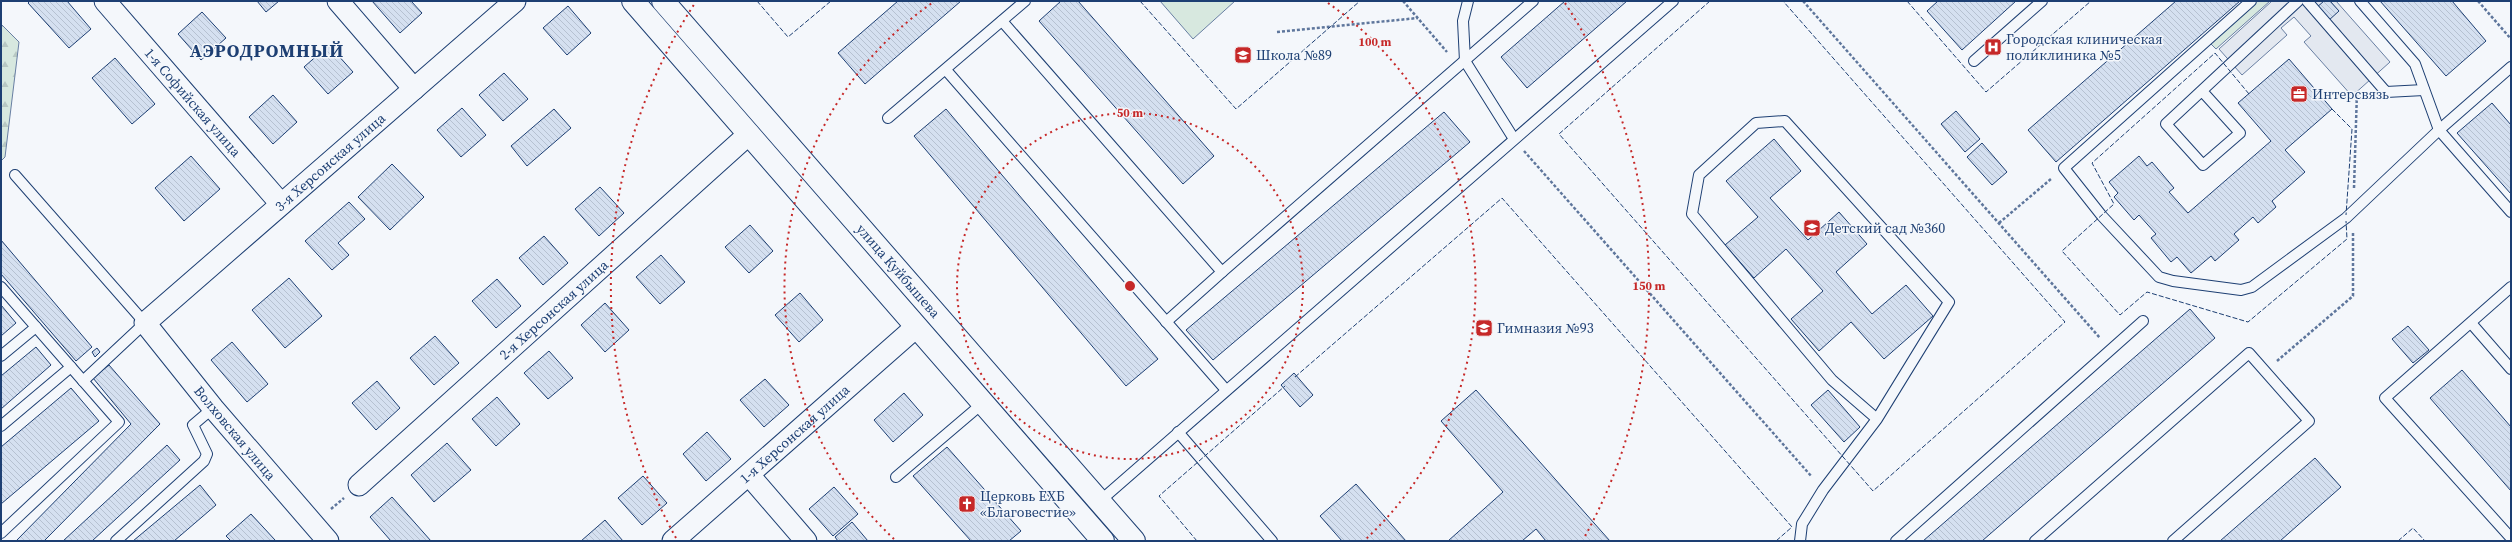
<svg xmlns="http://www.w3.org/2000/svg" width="2512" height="542" font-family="'Source Serif 4',serif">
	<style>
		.green { fill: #d7e8df; stroke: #687fa3 }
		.forest { fill: url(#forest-firs); stroke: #687fa3 }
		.parking { fill: #e3e8f0; stroke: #687fa3 }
		.building { fill: url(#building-back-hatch); stroke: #1d3f73 }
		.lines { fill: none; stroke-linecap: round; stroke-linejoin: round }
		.service-casing { stroke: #1d3f73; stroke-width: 12 }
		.minor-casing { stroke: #1d3f73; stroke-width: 23 }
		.secondary-casing { stroke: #1d3f73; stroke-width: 24 }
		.path { stroke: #5e769c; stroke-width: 2.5; stroke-dasharray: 3 2; stroke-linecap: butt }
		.service { stroke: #f4f7fb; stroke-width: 10 }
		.minor { stroke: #f4f7fb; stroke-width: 21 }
		.secondary { stroke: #f4f7fb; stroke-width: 22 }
		.fence { stroke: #1d3f73; stroke-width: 1; stroke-dasharray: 5 2; stroke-linecap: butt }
		.ring { fill: none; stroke: #c62828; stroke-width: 2; stroke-dasharray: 2 4 }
		.labels { text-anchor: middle; stroke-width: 3; stroke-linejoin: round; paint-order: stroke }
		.poi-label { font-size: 14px; fill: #1d3f73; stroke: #f4f7fb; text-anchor: start }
		.street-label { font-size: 14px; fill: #1d3f73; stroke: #f4f7fb }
		.district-label { font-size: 18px; font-weight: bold; letter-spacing: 1px; fill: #1d3f73; stroke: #f4f7fb }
		.centre { fill: #c62828; stroke: #f4f7fb; stroke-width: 2 }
		.ring-label { font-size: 12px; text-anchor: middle; font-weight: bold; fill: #c62828; stroke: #f4f7fb; stroke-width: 3; stroke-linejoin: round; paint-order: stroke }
	</style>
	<defs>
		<pattern id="forest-firs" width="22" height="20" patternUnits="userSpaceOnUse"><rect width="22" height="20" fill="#d7e8df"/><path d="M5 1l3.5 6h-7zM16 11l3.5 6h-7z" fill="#b8c8c3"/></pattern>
		<pattern id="building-back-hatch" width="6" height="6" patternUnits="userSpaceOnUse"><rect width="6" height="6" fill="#d5e0f0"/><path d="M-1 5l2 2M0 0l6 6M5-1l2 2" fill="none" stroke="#b6c1d1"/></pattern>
	</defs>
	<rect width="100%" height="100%" fill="#f4f7fb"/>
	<polygon class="green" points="1160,1 1235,1 1193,39"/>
	<g class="forest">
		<polygon points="2253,1 2270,1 2216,49 2208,41"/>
		<polygon points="1,24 19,42 5,157 1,161"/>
	</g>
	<polygon class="parking" points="2272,1 2336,1 2390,62 2352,96 2304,42 2311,36 2294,17 2281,28 2287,35 2242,75 2219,49"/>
	<g class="building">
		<polygon points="30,1 67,1 91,29 69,48 28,3"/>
		<polygon points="257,1 279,1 266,12"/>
		<polygon points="372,1 411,1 422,13 400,33"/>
		<polygon points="898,1 961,1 865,84 838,53"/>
		<polygon points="1061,1 1078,1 1214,156 1183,184 1039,21"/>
		<polygon points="1565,1 1627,1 1527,88 1501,57"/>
		<polygon points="1938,1 2016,1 1962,50 1927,11"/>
		<polygon points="2176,1 2240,1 2056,162 2028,130"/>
		<polygon points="2324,1 2330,1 2339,11 2328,21 2316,8"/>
		<polygon points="2380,1 2452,1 2486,41 2446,76"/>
		<polygon points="568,6 591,33 567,55 543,28"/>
		<polygon points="202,12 226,38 201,60 178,34"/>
		<polygon points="329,45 353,72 328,94 304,67"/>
		<polygon points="115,58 155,104 132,124 92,78"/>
		<polygon points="2289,59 2332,109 2285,150 2305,172 2272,201 2276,207 2258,223 2253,217 2234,234 2239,240 2215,261 2211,256 2191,273 2177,257 2171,262 2151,238 2156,234 2139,215 2134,220 2114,197 2118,193 2109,182 2139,156 2147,166 2152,162 2174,188 2169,192 2188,213 2271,141 2238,103"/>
		<polygon points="504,73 528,99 503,121 479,95"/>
		<polygon points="273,95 297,122 273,144 249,117"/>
		<polygon points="2492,103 2511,125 2511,194 2457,133"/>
		<polygon points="462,108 486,135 461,157 437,130"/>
		<polygon points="554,109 571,128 527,166 511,146"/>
		<polygon points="946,109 1158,359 1126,386 914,136"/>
		<polygon points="1956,111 1980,139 1965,152 1941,124"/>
		<polygon points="1444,112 1470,142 1213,360 1186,330"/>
		<polygon points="1774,139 1801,171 1770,198 1808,240 1839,212 1867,244 1836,272 1872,314 1906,285 1933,316 1884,359 1851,322 1819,351 1791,319 1823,291 1786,249 1754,278 1725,245 1758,217 1726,181"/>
		<polygon points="1982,143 2007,172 1992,185 1967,157"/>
		<polygon points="191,156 220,189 184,221 155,188"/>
		<polygon points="392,164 424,197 390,230 358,197"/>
		<polygon points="600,187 624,213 599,236 575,209"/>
		<polygon points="349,202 365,219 338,243 349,255 332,270 305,241"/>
		<polygon points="750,225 773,251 749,273 725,247"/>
		<polygon points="544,236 568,263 543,285 519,258"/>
		<polygon points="1,240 92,347 76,361 1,274"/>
		<polygon points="661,255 685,282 660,304 636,277"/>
		<polygon points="289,278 322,316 285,348 252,310"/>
		<polygon points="497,279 521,306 496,328 472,301"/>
		<polygon points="800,293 823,320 799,342 775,315"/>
		<polygon points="605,303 629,330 605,352 581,325"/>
		<polygon points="1,305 16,323 1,336"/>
		<polygon points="2190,309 2215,338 2075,460 1982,541 1923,541"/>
		<polygon points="2408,326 2429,350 2413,363 2392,339"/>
		<polygon points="435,336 459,363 434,385 410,358"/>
		<polygon points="232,342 268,384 247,402 211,360"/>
		<polygon points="36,347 51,365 1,409 1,376"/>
		<polygon points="97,348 100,352 95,357 92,352"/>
		<polygon points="549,351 573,378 548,399 524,373"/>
		<polygon points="109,365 160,424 44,541 16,541 131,424 93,378"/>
		<polygon points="2462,370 2511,427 2511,491 2430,398"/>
		<polygon points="1294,373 1313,395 1300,407 1281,385"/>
		<polygon points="765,379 789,405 764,427 740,400"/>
		<polygon points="377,381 400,408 376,430 352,403"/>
		<polygon points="71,388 99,421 1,504 1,447"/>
		<polygon points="1476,390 1610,541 1546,541 1536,529 1522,541 1448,541 1503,492 1441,421"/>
		<polygon points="1828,390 1860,427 1844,442 1811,405"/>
		<polygon points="904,393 923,415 893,442 874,420"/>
		<polygon points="497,397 520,424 496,446 472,419"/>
		<polygon points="707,432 731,459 706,481 683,454"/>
		<polygon points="447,443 471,470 434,502 411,475"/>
		<polygon points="167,445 180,460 92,541 63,541"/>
		<polygon points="947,447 1021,531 1009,541 971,541 913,476"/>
		<polygon points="2315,458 2341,487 2280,541 2220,541"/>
		<polygon points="643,476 667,503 642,525 618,498"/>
		<polygon points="1356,484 1406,541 1342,541 1320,516"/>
		<polygon points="200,485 216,505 174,541 133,541"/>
		<polygon points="834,487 858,514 833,536 809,509"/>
		<polygon points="392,497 431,541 391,541 370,517"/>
		<polygon points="251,514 275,540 274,541 231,541 226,536"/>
		<polygon points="605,520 623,541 581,541"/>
		<polygon points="852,522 868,541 838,541 835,537"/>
	</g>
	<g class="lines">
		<defs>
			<g id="service">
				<polyline points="1468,1 1463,21 1465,61 1514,139"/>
				<polyline points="2251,1 2064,168 2102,216 2159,277 2173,281 2241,290 2252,287 2346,218 2439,130 2511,67"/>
				<polyline points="2307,1 2386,92 2424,90"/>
				<polyline points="2360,1 2415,64 2439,130 2511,212"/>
				<polyline points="1002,21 1222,272 1533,1"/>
				<polyline points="1974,61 2042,1"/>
				<polyline points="946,70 1226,390"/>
				<polyline points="2202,91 2240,133 2203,165 2166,124 2298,1"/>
				<polyline points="888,118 1025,1"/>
				<polyline points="15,175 145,323 83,381"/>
				<polyline points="1,287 119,422 1,533"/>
				<polyline points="2511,287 2385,398 2511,538"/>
				<polyline points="1166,322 1222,272"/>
				<polyline points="2471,323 2511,369"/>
				<polyline points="1,356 36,327"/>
				<polyline points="1,426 71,367"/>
				<polyline points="1178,432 1272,541"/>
				<polyline points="896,477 983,403"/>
				<polyline points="1100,501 1673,1"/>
				<polyline points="116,541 204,461 207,454 193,425 213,408"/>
				<polyline points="1800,541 1802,524 1823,490 1877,419 1949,302 1785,121 1756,123 1699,175 1692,214 1832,380 1877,419"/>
				<polyline points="1896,541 2143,321"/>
				<polyline points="2035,541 2249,353 2309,421 2173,541"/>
			</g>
			<g id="minor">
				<path id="s1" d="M105,1l176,203"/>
				<polyline points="338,1 414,89"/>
				<polyline points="749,475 806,541"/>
				<path id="s2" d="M359,485l390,-351"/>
				<path id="s3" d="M328,541l-115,-133 -68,-85 370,-322"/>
				<path id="s4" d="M673,541l243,-214"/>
			</g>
			<g id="secondary">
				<polyline points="633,1 1103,541"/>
				<path id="s5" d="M663,1l471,540"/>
			</g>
		</defs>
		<use href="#service" class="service-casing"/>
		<use href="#minor" class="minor-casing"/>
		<use href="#secondary" class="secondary-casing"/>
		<g class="path">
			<polyline points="1403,1 1447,52"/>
			<polyline points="1803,1 2100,338"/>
			<polyline points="2478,1 2511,39"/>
			<polyline points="1277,32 1418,18"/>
			<polyline points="1524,151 1812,477"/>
			<polyline points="2354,188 2357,91"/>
			<polyline points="1999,223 2051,179"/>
			<polyline points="2277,361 2353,296 2353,233"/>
			<polyline points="331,509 344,498"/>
		</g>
		<use href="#service" class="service"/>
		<use href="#minor" class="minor"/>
		<use href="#secondary" class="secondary"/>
		<g class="fence">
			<polyline points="757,1 788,37 831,1"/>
			<polyline points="1140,1 1236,109 1360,1"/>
			<polyline points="1710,1 1559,134 1873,491 2065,322 1783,1"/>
			<polyline points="1907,1 1986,92 2091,1"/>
			<polyline points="2249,94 2215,53 2092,163 2114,204 2062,251 2120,315 2147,292 2248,322 2347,239 2346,221"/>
			<polyline points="2332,109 2352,129 2346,215"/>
			<polyline points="1295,377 1502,198 1792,527 1776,541"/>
			<polyline points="1197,541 1159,496 1285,386"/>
			<polyline points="2398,541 2413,528 2425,541"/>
		</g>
	</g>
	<g class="ring">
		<circle cx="1130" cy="286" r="173"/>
		<path d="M894 539A346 346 0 0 1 932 3M1328 3A346 346 0 0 1 1366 539"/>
		<path d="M676 538A519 519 0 0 1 695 3M1565 3A519 519 0 0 1 1584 538"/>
	</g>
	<defs>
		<symbol id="hospital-square" viewBox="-11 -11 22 22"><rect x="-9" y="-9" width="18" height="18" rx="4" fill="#c62828" stroke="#f4f7fb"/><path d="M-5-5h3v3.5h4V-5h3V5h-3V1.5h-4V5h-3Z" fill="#fff"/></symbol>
		<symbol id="school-square" viewBox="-11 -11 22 22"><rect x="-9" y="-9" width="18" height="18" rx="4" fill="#c62828" stroke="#f4f7fb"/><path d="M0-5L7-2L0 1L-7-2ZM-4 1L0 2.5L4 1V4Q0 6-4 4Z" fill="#fff"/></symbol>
		<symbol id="office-square" viewBox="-11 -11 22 22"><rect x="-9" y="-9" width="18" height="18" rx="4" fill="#c62828" stroke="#f4f7fb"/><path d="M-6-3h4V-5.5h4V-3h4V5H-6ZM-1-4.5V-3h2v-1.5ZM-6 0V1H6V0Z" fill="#fff"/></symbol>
		<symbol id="church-square" viewBox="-11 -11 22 22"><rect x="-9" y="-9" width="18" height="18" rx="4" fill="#c62828" stroke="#f4f7fb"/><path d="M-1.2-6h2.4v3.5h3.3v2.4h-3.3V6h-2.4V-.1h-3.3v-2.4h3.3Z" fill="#fff"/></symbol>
	</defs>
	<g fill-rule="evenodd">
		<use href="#hospital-square" x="1983" y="37" width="20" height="20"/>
		<use href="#school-square" x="1233" y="45" width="20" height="20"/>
		<use href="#office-square" x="2289" y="84" width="20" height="20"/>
		<use href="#school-square" x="1802" y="218" width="20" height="20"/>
		<use href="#school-square" x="1474" y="318" width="20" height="20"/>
		<use href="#church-square" x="957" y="494" width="20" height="20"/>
	</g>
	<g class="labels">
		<g class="poi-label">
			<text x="2006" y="44">Городская клиническая<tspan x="2006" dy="16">поликлиника №5</tspan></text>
			<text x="1256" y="60">Школа №89</text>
			<text x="2312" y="99">Интерсвязь</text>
			<text x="1825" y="233">Детский сад №360</text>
			<text x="1497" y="333">Гимназия №93</text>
			<text x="980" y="501">Церковь ЕХБ<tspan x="980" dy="16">«Благовестие»</tspan></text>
		</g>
		<g class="street-label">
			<text dy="5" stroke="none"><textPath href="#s1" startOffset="134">1-я Софийская улица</textPath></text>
			<text dy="5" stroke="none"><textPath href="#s3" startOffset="530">3-я Херсонская улица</textPath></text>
			<text dy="5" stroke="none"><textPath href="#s5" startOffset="358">улица Куйбышева</textPath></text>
			<text dy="5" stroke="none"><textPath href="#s2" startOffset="262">2-я Херсонская улица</textPath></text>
			<text transform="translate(235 433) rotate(50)" y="5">Волховская улица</text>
			<text dy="5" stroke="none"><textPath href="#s4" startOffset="162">1-я Херсонская улица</textPath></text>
		</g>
		<g class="district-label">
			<text x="267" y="57">АЭРОДРОМНЫЙ</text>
		</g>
	</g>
	<circle cx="1130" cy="286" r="6" class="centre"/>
	<g class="ring-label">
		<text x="1375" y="46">100 m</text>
		<text x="1130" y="117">50 m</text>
		<text x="1649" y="290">150 m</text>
	</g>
	<rect width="2512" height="542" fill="none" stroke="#1d3f73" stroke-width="4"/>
</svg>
